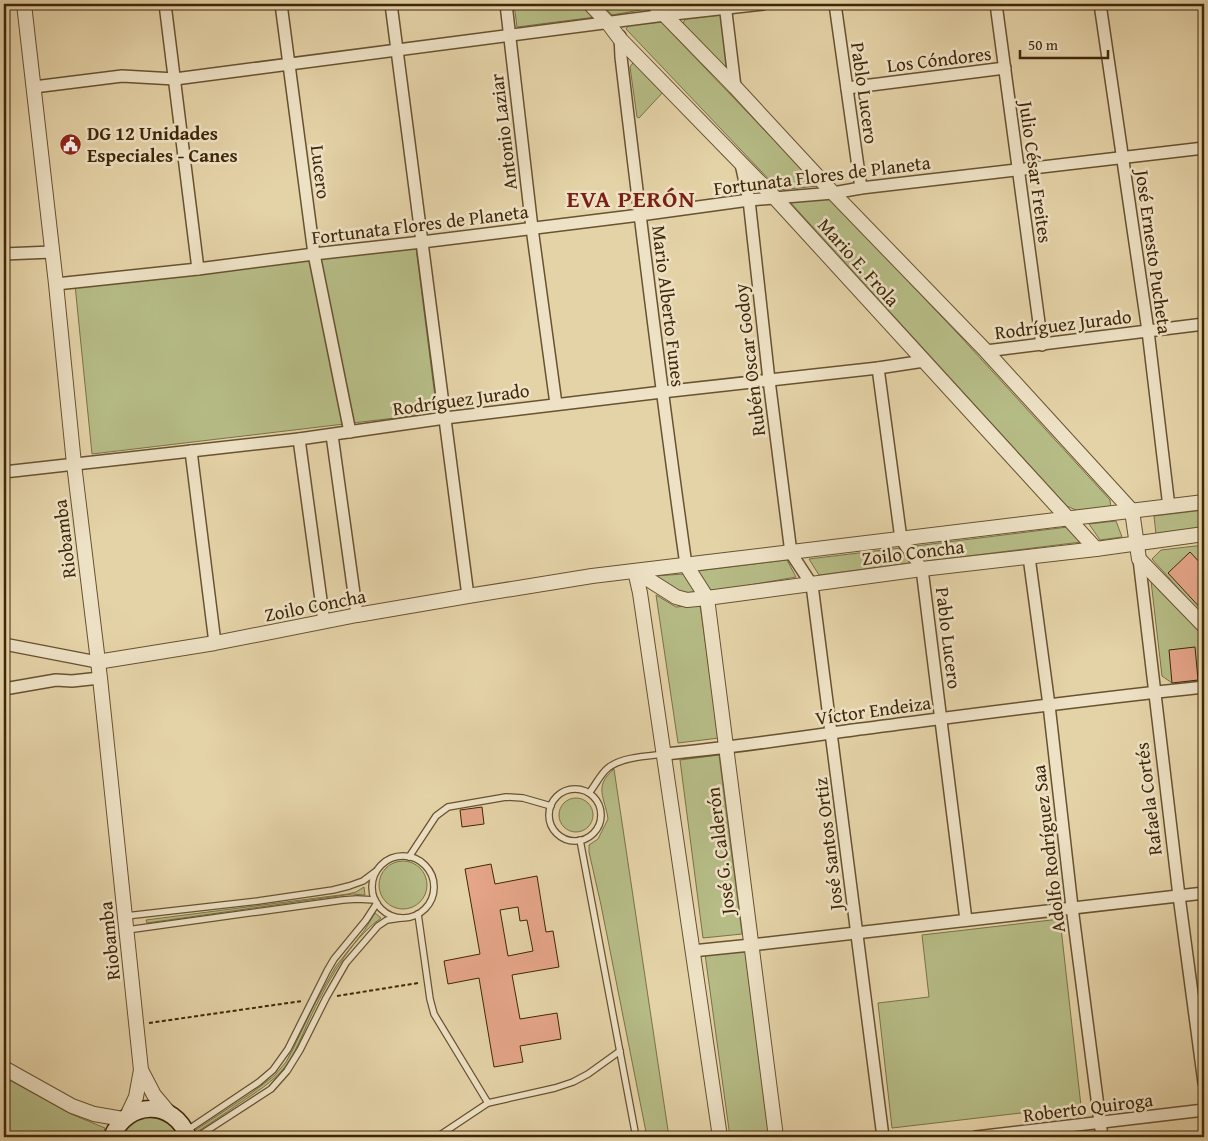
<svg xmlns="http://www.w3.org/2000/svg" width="1208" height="1141" font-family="'Gentium Book Plus',serif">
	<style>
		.green { fill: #b6bc86; stroke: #7a7247 }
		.building { fill: #e5a588; stroke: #3f2708; fill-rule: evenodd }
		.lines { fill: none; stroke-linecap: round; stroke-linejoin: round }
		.service-casing { stroke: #685230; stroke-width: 8 }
		.minor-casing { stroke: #685230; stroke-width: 14 }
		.tertiary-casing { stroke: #685230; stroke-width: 16 }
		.secondary-casing { stroke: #3f2708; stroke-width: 19 }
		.path { stroke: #3f2708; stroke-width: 2; stroke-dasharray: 4 2.5; stroke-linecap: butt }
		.service { stroke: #eee2c6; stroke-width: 5.5 }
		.minor { stroke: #eee2c6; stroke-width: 11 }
		.tertiary { stroke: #eee2c6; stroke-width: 14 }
		.secondary { stroke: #eee2c6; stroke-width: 16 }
		.labels { text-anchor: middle; stroke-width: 5; stroke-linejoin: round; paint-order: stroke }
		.street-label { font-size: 19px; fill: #3f2708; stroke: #eee2c6 }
		.poi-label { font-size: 19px; font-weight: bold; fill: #3f2708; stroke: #eee2c6; text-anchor: start }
		.district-label { font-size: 24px; font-weight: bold; letter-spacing: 1px; fill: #7a1f14; stroke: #eee2c6 }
	</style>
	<rect width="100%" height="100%" fill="#e5d3a8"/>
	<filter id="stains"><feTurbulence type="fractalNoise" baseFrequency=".004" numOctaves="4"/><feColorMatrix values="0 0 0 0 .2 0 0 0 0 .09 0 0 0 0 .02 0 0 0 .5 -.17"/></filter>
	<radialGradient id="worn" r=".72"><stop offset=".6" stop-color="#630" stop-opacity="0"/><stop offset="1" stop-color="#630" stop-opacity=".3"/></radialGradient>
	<g class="green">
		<polygon points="514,4 584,4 596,17 517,27"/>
		<polygon points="602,4 645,4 646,9 612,15"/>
		<polygon points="721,15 727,65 723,66 683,24 685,19"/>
		<polygon points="661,22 818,186 779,190 626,29 629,25"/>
		<polygon points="635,60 665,90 639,118 637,117 630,67"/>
		<polygon points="829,198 960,336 1110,500 1111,508 1080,512 1067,506 790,202"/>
		<polygon points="416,248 437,413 92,454 75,285"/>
		<polygon points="1204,510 1204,528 1156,534 1154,516"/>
		<polygon points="1116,521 1122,537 1100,540 1089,524"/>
		<polygon points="1068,527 1081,542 928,561 915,546"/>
		<polygon points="1204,545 1204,617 1152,559 1161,550"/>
		<polygon points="900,548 910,563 819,575 809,559"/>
		<polygon points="787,560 796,577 709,592 697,571"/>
		<polygon points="684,574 695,592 683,593 656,576"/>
		<polygon points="1151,581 1204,636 1204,680 1172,683 1162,676"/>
		<polygon points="656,595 676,607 700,605 719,738 678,743"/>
		<polygon points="719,755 742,934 703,938 680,760"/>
		<path d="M614,769l55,368h-22l-46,-232 -12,-53v-7l9,-6 10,-20c-3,-22 -15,-32 6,-50z"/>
		<circle cx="576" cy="815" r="17"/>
		<circle cx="403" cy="885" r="24"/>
		<polygon points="364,887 365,895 352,894 147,923 146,920 348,894 356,892"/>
		<path d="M375,913l6,5c-32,23 -55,67 -72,102 -7,16 -14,33 -24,47 -12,15 -30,26 -45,36 -17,12 -34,23 -51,34h-4l65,-43 24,-18 7,-8 5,-6 7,-13 21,-44 22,-39 28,-35z"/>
		<polygon points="1060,919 1081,1106 892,1128 878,1003 929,997 922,935"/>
		<polygon points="745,950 770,1137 730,1137 705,954"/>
		<polygon points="4,1077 71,1114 105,1128 103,1137 13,1137 4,1132"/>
		<path d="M143,1117c16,0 29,5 35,20h-58l1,-3 13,-14z"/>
	</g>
	<g class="building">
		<polygon points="1190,552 1204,567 1204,612 1168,573"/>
		<polygon points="1195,647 1198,680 1172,683 1169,650"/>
		<polygon points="482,807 484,824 462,827 460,810"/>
		<path d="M491,864l4,20 42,-8 9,56 7,-1 6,36 -47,8 8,44 37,-6 4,26 -41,7 3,16 -29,5 -15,-89 -31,6 -4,-23 36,-7 -15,-85zM518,907l2,14 7,-1 6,31 -25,5 -8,-46z"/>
	</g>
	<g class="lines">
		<defs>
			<g id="service">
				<circle cx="575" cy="815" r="26"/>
				<path d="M589,793c6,-7 12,-20 19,-25 13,-11 40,-12 57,-14"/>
				<polyline points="580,840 636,1137"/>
				<circle cx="403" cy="887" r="31"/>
				<polyline points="409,857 436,816 448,807 506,797 523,798 551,806"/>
				<polyline points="418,914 430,999 434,1014 488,1103 555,1088 573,1082 588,1074 620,1051"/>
				<polyline points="126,916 258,901 333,890 349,886 363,881 375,872"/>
				<polyline points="127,930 343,900 357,899 375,900"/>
				<polyline points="186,1131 259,1082 273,1070 288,1049 327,971 334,959 366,920 377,903"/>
				<polyline points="197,1137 271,1089 287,1071 300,1050 326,998 346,963 378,926 387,920 401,918"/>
				<polyline points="437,1137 488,1103"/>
			</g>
			<g id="minor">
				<polyline points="165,4 198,269"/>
				<polyline points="281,4 314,254 350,432"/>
				<polyline points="391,4 468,596"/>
				<polyline points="506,4 532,228 556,404"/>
				<polyline points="725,4 735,87"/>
				<polyline points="835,4 861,188"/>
				<polyline points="996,4 1042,345"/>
				<polyline points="1100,4 1148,331 1169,507"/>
				<path d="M620,36l1,21c20,169 41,339 65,508"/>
				<polyline points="34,87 122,76 175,79 665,15 763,4"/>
				<polyline points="847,88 1005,68"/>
				<polyline points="741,164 749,200 769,380 791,553 812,585 883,1137"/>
				<polyline points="4,254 52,252"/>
				<polyline points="56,284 198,269 314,254 422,242 640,215 749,200 833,193 861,188 1204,148"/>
				<polyline points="986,351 1204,324"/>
				<polyline points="878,368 901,539 922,569 966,920"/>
				<polyline points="332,435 357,615"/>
				<polyline points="299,439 324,622"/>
				<polyline points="191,451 215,643"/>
				<polyline points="4,472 299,439 445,418 662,392 878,368 924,361"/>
				<polyline points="1029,557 1049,705 1072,907 1102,1137"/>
				<polyline points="1139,559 1179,896 1204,1083"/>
				<polyline points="4,644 97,662"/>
				<polyline points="4,689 56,680 72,681 100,678"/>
				<path d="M665,754c63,-6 125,-15 188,-24 117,-15 234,-31 351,-43"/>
				<polyline points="692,951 751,945 1204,893"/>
				<polyline points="976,1137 1204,1110"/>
			</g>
			<g id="tertiary">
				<polyline points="24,4 56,284 74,464 100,678 141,1070 136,1097 127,1116"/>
				<polyline points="590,4 608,23 620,39 776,199 1096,549"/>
				<polyline points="654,4 735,87 833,193 986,351 1132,511 1139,559 1204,626"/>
				<polyline points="686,565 707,598 776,1137"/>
				<polyline points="635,571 676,597 687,600 707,598 922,569 1096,549 1204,534"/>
				<path d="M635,571l5,22c28,182 53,363 80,544"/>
				<polyline points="97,662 215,643 357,615 468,596 592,576 1204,502"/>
				<polyline points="4,1068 72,1106 94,1114 123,1119"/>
				<polyline points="141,1070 154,1095 170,1114"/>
			</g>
			<path id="secondary" d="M112,1137c15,-37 62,-38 76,0"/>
		</defs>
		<use href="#service" class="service-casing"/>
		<use href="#minor" class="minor-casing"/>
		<use href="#tertiary" class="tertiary-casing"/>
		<use href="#secondary" class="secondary-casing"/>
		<g class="path">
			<polyline points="337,996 418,983"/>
			<polyline points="149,1023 302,1001"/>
		</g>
		<use href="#service" class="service"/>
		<use href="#minor" class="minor"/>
		<use href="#tertiary" class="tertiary"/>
		<use href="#secondary" class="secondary"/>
	</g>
	<defs>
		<symbol id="civic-disc" viewBox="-11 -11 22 22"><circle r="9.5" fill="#8f2418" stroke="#eee2c6"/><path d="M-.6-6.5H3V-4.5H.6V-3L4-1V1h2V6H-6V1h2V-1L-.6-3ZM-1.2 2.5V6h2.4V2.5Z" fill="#fff"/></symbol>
	</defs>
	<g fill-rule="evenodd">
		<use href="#civic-disc" x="58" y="132" width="25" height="25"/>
	</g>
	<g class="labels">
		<g class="street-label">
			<text transform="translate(939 59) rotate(-7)" y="7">Los Cóndores</text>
			<text transform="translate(865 93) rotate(82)" y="7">Pablo Lucero</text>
			<text transform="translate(503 132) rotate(-97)" y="7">Antonio Laziar</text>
			<text transform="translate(321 172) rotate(83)" y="7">Lucero</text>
			<text transform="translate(1036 172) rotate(82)" y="7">Julio César Freites</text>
			<text transform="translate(822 175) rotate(-7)" y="7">Fortunata Flores de Planeta</text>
			<text transform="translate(420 224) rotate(-7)" y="7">Fortunata Flores de Planeta</text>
			<text transform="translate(1154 252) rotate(82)" y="7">José Ernesto Pucheta</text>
			<text transform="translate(859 262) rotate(48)" y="7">Mario E. Frola</text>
			<text transform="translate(669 306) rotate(83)" y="7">Mario Alberto Funes</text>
			<text transform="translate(1063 324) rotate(-7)" y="7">Rodríguez Jurado</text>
			<text transform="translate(749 360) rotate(-97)" y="7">Rubén Oscar Godoy</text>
			<text transform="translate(461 399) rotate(-8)" y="7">Rodríguez Jurado</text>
			<text transform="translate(64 539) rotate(-97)" y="7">Riobamba</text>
			<text transform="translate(913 552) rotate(-7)" y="7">Zoilo Concha</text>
			<text transform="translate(315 605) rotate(-11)" y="7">Zoilo Concha</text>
			<text transform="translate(949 638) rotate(83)" y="7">Pablo Lucero</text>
			<text transform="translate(873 710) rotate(-8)" y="7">Víctor Endeiza</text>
			<text transform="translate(1148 799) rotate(-97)" y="7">Rafaela Cortés</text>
			<text transform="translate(828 844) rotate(-97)" y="7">José Santos Ortiz</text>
			<text transform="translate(1048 849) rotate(-97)" y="7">Adolfo Rodríguez Saa</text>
			<text transform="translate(720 851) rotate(-97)" y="7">José G. Calderón</text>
			<text transform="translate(109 941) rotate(-96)" y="7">Riobamba</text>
			<text transform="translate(1088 1107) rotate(-7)" y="7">Roberto Quiroga</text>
		</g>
		<g class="poi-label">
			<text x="87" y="140">DG 12 Unidades<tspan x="87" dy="22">Especiales - Canes</tspan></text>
		</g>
		<g class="district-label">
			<text x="631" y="207">EVA PERÓN</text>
		</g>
	</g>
	<rect width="1208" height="1141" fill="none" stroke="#e5d3a8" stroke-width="20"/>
	<rect x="5" y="5" width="1198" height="1131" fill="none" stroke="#3f2708" stroke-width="2.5"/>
	<rect x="10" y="10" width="1188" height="1121" fill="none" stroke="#3f2708"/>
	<path d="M1020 50v8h88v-8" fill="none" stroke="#3f2708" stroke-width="2.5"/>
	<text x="1028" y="50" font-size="15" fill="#3f2708" stroke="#eee2c6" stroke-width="4" paint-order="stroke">50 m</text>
	<rect width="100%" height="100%" filter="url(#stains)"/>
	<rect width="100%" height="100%" fill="url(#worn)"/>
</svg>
